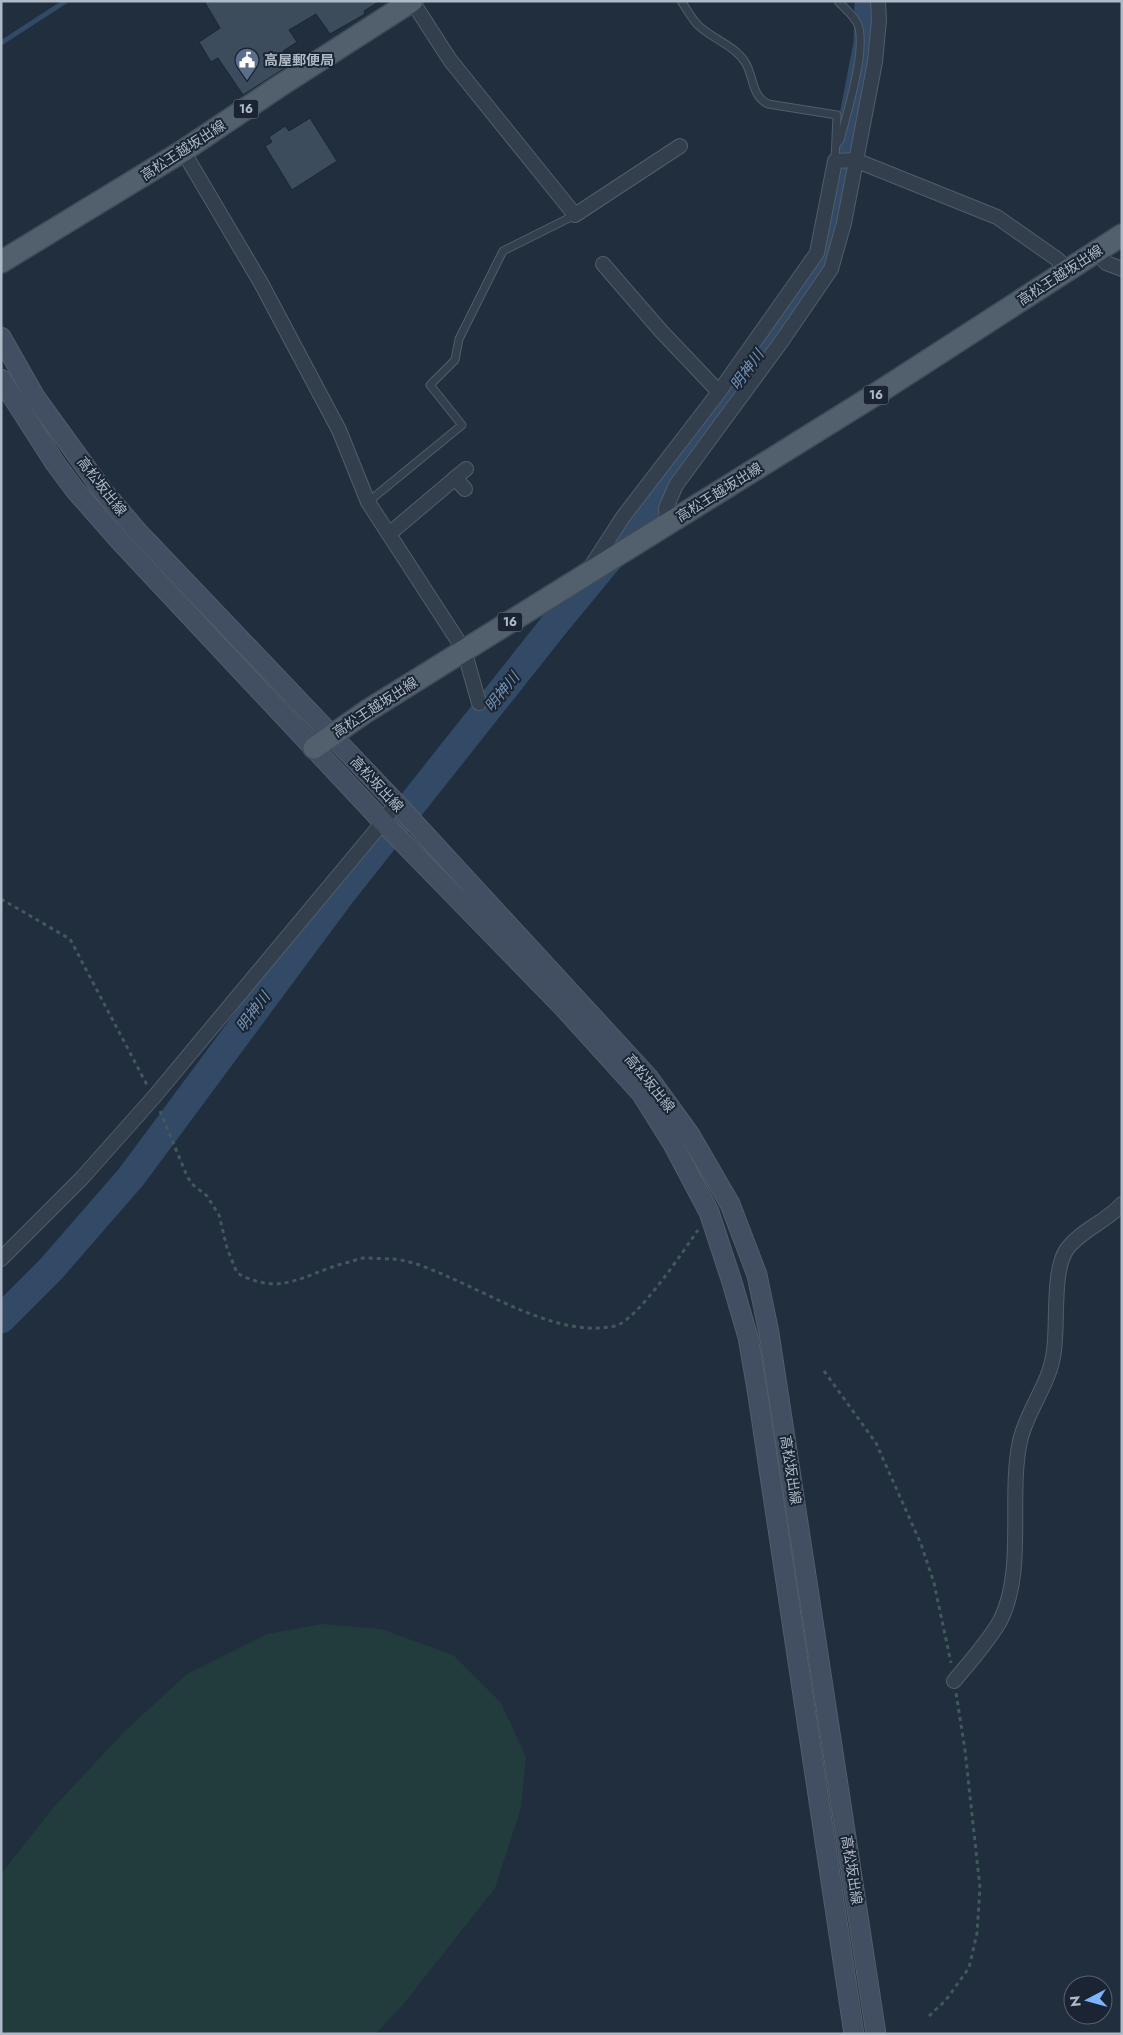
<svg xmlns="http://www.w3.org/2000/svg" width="1123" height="2035" font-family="Jost,'Noto Sans JP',sans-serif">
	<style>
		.green { fill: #223c3e }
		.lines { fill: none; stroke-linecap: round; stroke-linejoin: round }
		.stream { stroke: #324a66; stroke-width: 5 }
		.river { stroke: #324a66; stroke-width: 29 }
		.building { fill: #3c4c5d; stroke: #1b2634 }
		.lane-casing { stroke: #525d6b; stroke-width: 9 }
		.street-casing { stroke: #525d6b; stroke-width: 16 }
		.secondary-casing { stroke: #525d6b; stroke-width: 21 }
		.primary-casing { stroke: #404b59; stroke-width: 24 }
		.path { stroke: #40595b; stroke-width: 3; stroke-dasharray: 4 4; stroke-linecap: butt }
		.lane { stroke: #343f4d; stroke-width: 7 }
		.street { stroke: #343f4d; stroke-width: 14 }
		.secondary { stroke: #424e61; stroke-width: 19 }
		.primary { stroke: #525f6d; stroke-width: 21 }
		.labels { text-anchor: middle; stroke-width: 4; stroke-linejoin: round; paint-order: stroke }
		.shield { fill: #1a2432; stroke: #828d9c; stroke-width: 1 }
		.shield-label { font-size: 12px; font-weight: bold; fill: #afbac9 }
		.poi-label { font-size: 14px; font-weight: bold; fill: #afbac9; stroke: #1a2432; text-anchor: start }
		.street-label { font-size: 14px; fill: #afbac9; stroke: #1a2432 }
		.water-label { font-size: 15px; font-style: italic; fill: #7492b3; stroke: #1a2432 }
	</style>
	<rect width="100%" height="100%" fill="#202e3d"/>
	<polygon class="green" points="323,1624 381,1629 453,1655 501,1703 526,1757 521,1808 495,1888 402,2006 375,2034 1,2034 1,1874 53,1808 125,1731 187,1674 267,1634"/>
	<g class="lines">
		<polyline class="stream" points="1,43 66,1"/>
		<polyline class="river" points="1,1319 51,1269 131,1177 340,895 554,625 643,517 779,322 817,274 830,241 868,43 869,1"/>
	</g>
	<g class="building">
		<polygon points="204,1 380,1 364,11 365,14 330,34 316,14 289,30 297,42 283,51 291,64 243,95 218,58 211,62 199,42 220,28"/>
		<polygon points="310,118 337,161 292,190 265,146 272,142 269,137 285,126 289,131"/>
	</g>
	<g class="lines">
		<defs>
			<g id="lane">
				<path d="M681,1c6,8 11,19 18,25 14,13 36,20 46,36 9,14 6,34 23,42l69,11 -2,46"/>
				<path d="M837,144l3,-4c7,-27 27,-91 18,-115 -3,-9 -14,-17 -20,-24"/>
				<polyline points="368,502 462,425 430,385 455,360 459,339 503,251 575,215"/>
			</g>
			<g id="street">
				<polyline points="412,1 450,60 575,215 680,146"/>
				<polyline points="183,151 261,283 339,430 368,502 464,650 479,703"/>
				<polyline points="1097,251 1106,263 1122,269"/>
				<polyline points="603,264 661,331 719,392"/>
				<polyline points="455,478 465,489"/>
				<polyline points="667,525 666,508 676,485 781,342 831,269 844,223 875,62 879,20 878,1"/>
				<polyline points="389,534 466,469"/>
				<polyline points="590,568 623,517 719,392 817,253 835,161 855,160 997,217 1057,259 1068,270"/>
				<polyline points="1,1259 82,1178 154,1097 383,822 396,803"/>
				<path d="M954,1681c16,-19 34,-39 46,-60 26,-50 8,-124 20,-180 7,-32 31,-58 34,-91 4,-26 -2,-80 13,-101 14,-19 39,-27 55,-45"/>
			</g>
			<g id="secondary">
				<polyline points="1,337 35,397 103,491 138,532 396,803 648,1077 690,1135 730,1204 757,1275 769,1333 876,2034"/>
				<polyline points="1,379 55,463 75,490 120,541 383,822 564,1008 641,1093 673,1144 709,1212 731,1279 748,1337 757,1389 854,2034"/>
			</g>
			<g id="primary">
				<polyline points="1,262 183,151 278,87 412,1"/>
				<polyline points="314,748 367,711 873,396 1122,235"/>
			</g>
		</defs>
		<use href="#lane" class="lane-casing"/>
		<use href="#street" class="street-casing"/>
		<use href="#secondary" class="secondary-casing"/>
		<use href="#primary" class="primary-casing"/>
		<g class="path">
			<polyline points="1,899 70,939 147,1085"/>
			<path d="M160,1111l27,65 5,8 15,12 12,19 8,33 10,25c44,24 65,2 108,-10 6,-1 12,-4 18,-5 10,0 21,1 30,1 20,2 40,11 58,19 46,20 112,60 164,48 22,-5 69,-76 83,-96"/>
			<polyline points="824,1371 876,1443 921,1544 934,1583 951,1663"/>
			<polyline points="929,2016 946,2000 969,1968 977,1933 980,1888 965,1750 956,1693"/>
		</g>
		<use href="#lane" class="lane"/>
		<use href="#street" class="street"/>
		<use href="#secondary" class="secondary"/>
		<use href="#primary" class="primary"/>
	</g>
	<defs>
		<symbol id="civic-pin" viewBox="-11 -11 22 30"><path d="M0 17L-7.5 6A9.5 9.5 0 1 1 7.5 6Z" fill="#5c6f8a" stroke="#1a2432"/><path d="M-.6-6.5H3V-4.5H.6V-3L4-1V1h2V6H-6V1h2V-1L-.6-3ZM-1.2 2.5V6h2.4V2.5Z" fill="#fff"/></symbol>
	</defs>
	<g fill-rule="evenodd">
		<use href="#civic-pin" x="233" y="46" width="28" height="38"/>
	</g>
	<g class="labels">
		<g class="shield">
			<rect x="233.5" y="99.5" width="25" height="19" rx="4"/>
			<rect x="863.5" y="385.5" width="25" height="19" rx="4"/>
			<rect x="497.5" y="612.5" width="25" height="19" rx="4"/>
		</g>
		<g class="shield-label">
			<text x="246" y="113">16</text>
			<text x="876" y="399">16</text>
			<text x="510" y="626">16</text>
		</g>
		<g class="poi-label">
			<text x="264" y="65">高屋郵便局</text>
		</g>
		<g class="street-label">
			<text transform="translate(183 150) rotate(-33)" y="5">高松王越坂出線</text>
			<text transform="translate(1060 275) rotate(-33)" y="5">高松王越坂出線</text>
			<text transform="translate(102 486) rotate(52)" y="5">高松坂出線</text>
			<text transform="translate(719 492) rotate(-32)" y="5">高松王越坂出線</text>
			<text transform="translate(375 707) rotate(-33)" y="5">高松王越坂出線</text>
			<text transform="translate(377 784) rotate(47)" y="5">高松坂出線</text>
			<text transform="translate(650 1083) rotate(51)" y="5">高松坂出線</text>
			<text transform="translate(791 1470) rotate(81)" y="5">高松坂出線</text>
			<text transform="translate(852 1870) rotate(81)" y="5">高松坂出線</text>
		</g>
		<g class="water-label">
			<text transform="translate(747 370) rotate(-54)" y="5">明神川</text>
			<text transform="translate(502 692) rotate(-51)" y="5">明神川</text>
			<text transform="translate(253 1012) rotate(-53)" y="5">明神川</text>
		</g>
	</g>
	<rect width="1123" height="2035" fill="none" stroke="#afbac9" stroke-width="5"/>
	<g transform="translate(1088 2000) rotate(264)"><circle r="24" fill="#1a2432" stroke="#56606e"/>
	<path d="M0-4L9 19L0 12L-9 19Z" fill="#7eb5ff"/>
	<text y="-8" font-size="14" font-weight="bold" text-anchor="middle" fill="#afbac9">N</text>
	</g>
</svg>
